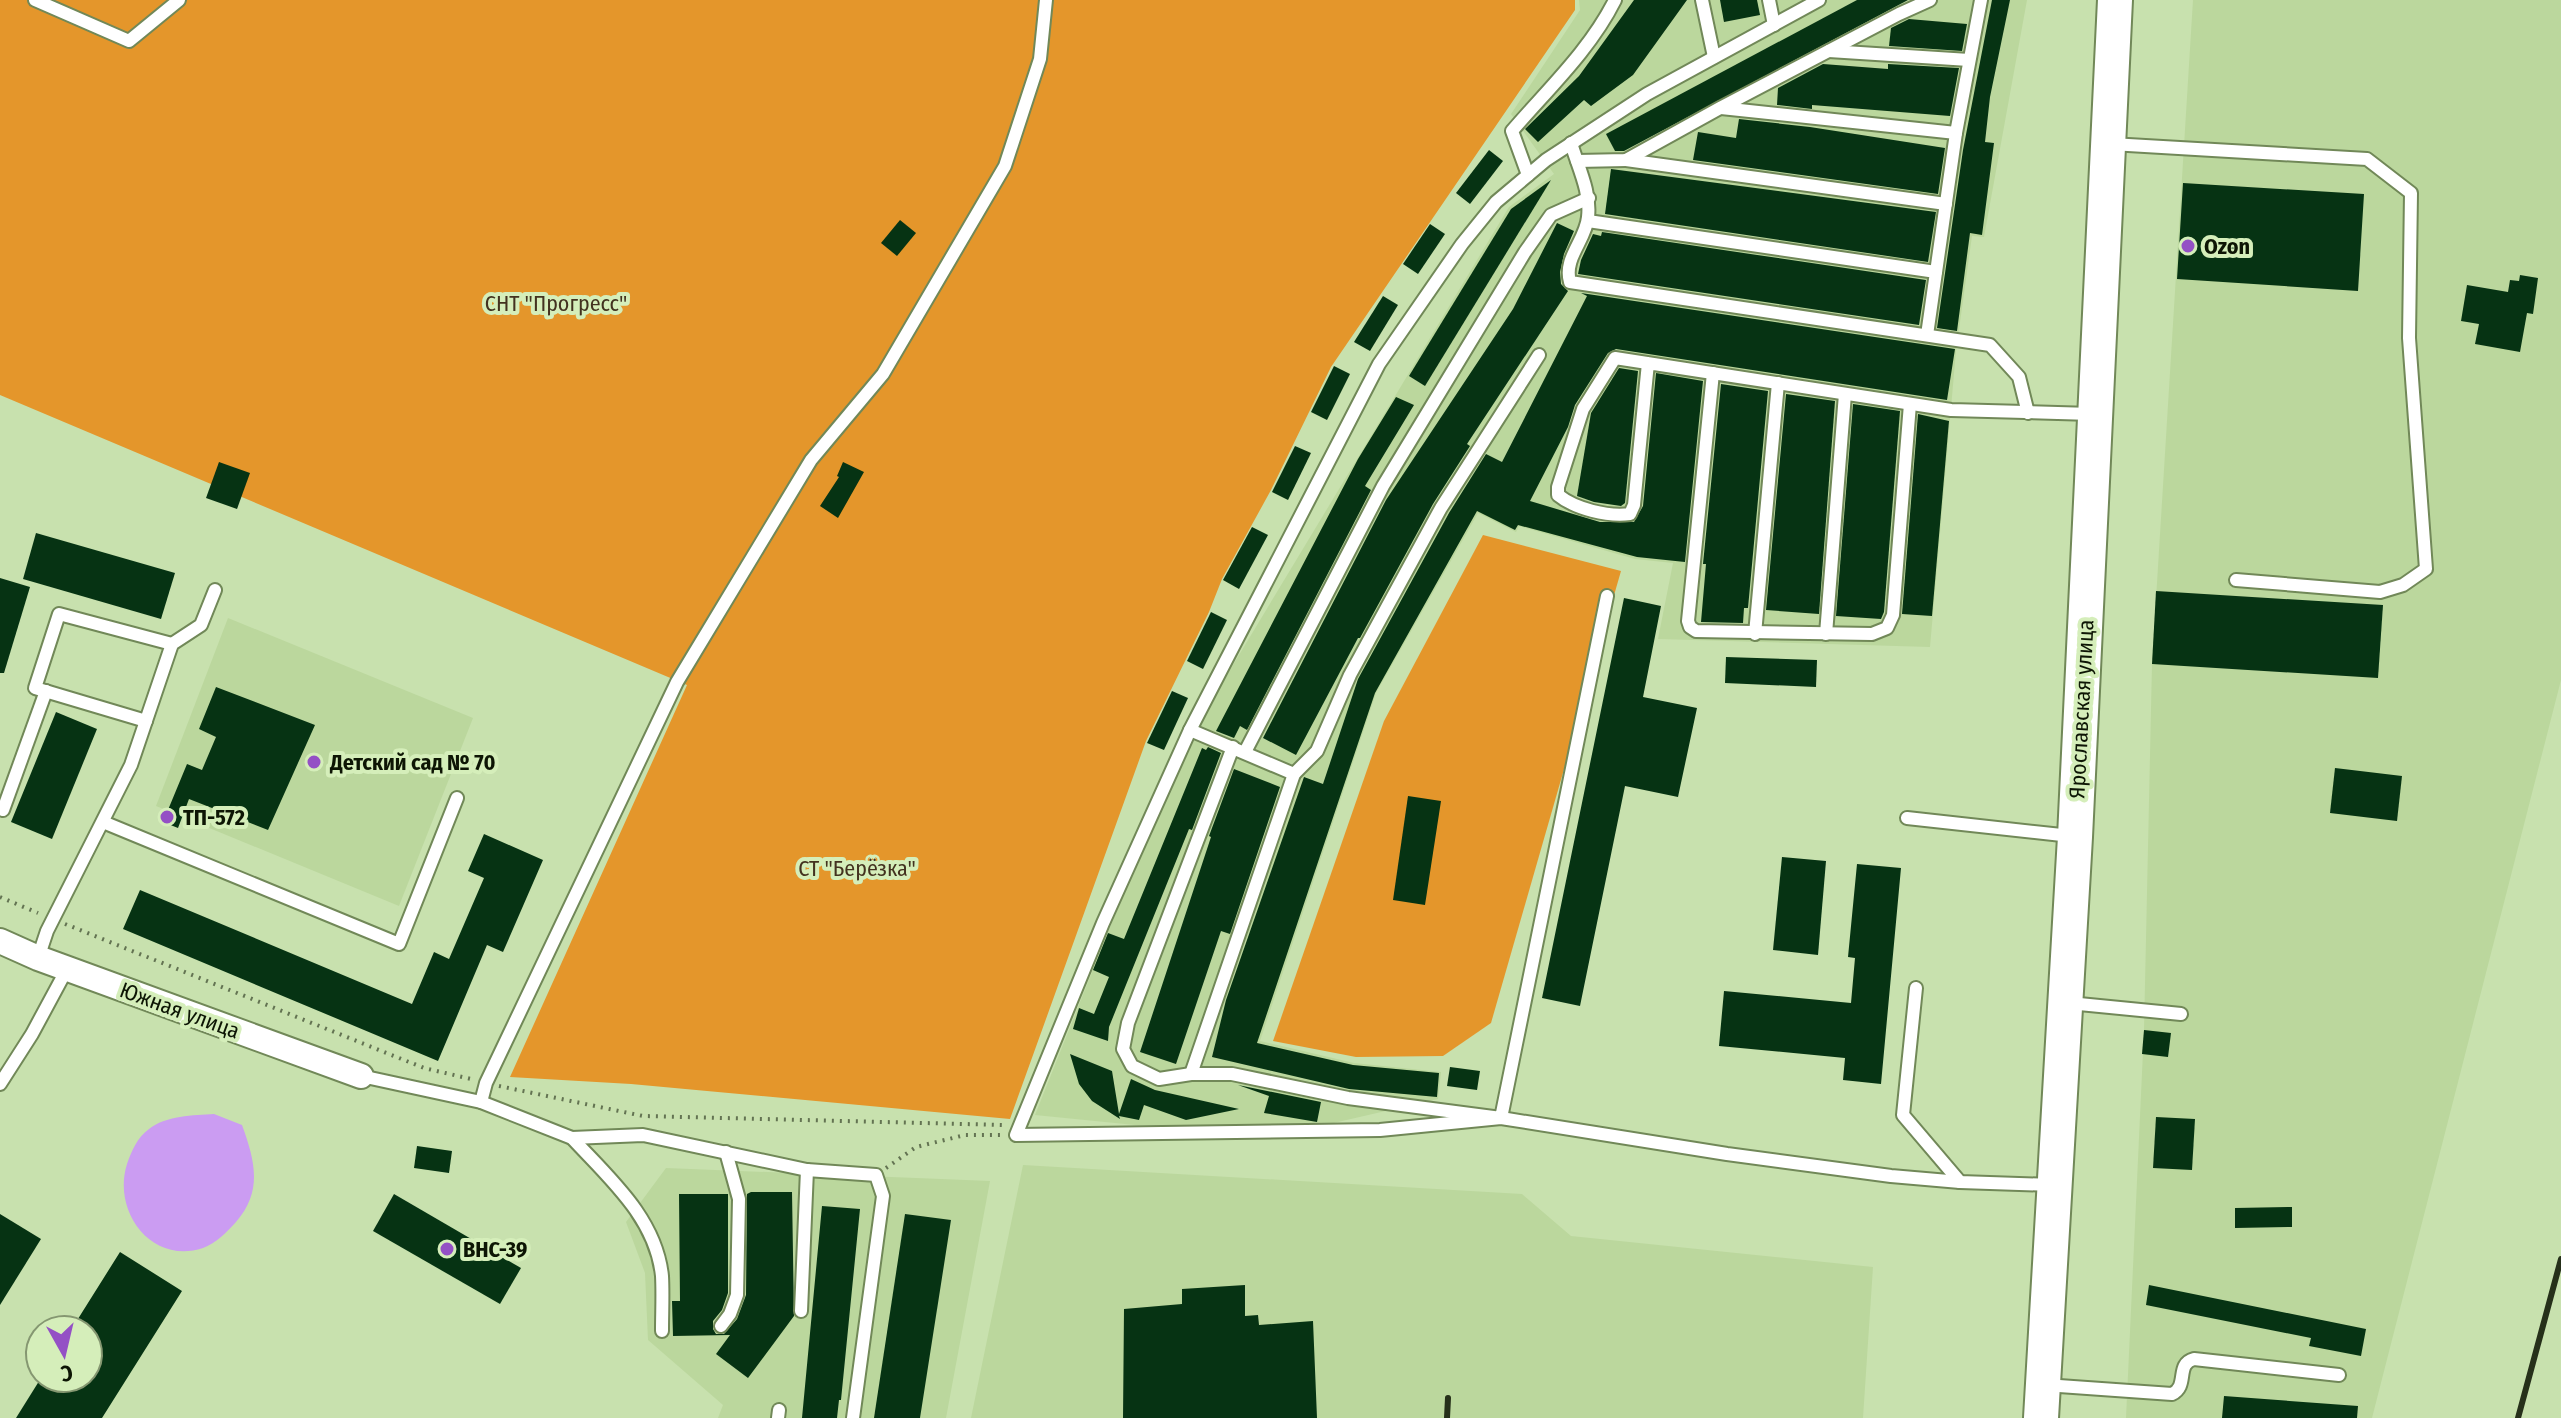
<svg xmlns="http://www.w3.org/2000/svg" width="2561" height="1418" font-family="'Fira Sans Condensed',sans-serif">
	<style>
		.built { fill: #bbd79d }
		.green { fill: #e4962b }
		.water { fill: #cb9cf2 }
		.building { fill: #063313 }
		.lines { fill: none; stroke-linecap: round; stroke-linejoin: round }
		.lane-casing { stroke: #718858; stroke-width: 16 }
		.street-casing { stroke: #718858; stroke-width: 28 }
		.secondary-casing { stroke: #718858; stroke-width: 38 }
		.path { stroke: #637352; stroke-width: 4; stroke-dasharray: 2 6; stroke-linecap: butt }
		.lane { stroke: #fff; stroke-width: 12 }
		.street { stroke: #fff; stroke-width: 24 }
		.secondary { stroke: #fff; stroke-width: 34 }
		.rail { stroke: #26301a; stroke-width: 6 }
		.poi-dot { fill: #9450c5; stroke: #d5eeba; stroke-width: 3 }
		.labels { text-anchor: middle; stroke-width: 8; stroke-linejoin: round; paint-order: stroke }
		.poi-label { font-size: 22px; font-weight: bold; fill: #0d1504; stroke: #d5eeba; text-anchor: start }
		.park-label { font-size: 22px; fill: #43321f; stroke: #d5eeba }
		.street-label { font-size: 22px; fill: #0d1504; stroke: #d5eeba }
	</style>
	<rect width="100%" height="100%" fill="#c8e1ae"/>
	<g class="built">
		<polygon points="1579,0 2027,0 1984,237 1972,236 1956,351 1930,647 1658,639 1673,563 1635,559 1519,526 1516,532 1478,513 1376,693 1260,1041 1354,1063 1441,1072 1438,1099 1316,1127 1135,1125 1035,1115 1108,932 1192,733 1509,207 1554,174 1511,114 1580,10"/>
		<polygon points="2193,0 2561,0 2561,680 2372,1418 2126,1418 2144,1030 2152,664"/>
		<polygon points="228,618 473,718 399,906 156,806"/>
		<polygon points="1023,1165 1522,1194 1571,1236 1873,1267 1863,1418 971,1418"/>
		<polygon points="666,1168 990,1181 946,1418 718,1418 723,1405 648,1340 645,1273 626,1222"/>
	</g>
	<g class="green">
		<polygon points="0,0 1575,0 1575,10 1331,367 1271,490 1222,579 1209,612 1146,741 1010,1119 631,1084 510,1077 687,685 0,395"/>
		<polygon points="1483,535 1621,571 1491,1023 1443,1056 1356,1057 1273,1041 1384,721"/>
	</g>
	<path class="water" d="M214,1114l28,11c13,36 21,66 -6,97 -8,9 -21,22 -33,26 -52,17 -91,-37 -76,-84 5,-14 10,-26 22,-35 16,-13 45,-14 65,-15z"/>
	<g class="building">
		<polygon points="1634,0 1687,0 1633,75 1591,106 1584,100 1538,142 1525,129 1579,76"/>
		<polygon points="1720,0 1757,0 1760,15 1724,22"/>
		<polygon points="1857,0 1908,0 1624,151 1615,151 1606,134"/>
		<polygon points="1992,0 2010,0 1990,97 1985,142 1994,143 1982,235 1970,233 1957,331 1937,328 1963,150"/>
		<polygon points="1909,19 1967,24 1962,51 1889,46 1891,28"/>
		<polygon points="1823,64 1888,69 1888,64 1959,68 1950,116 1812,105 1812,109 1777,105 1778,88"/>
		<polygon points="1739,119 1810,127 1945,148 1938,194 1693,160 1698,132 1736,138"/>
		<polygon points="1489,150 1503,161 1470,204 1456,193"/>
		<polygon points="1611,169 1936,212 1928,262 1605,214"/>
		<polygon points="1551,180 1425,386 1409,376 1511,209"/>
		<polygon points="2183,183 2364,194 2358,291 2177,279"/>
		<polygon points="900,220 916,233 897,256 881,243"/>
		<polygon points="1557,223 1574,231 1564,254 1560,272 1561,284 1568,291 1467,444 1470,446 1433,504 1360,638 1358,638 1296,755 1263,738 1386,500 1513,309"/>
		<polygon points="1430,224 1445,234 1418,274 1403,264"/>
		<polygon points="1602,232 1926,280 1919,325 1578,274 1581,260 1593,234 1601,236"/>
		<polygon points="2520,275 2538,278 2533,314 2527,313 2520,352 2475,344 2479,324 2461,321 2467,285 2508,292 2510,280 2519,281"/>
		<polygon points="1581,293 1955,349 1947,400 1616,349 1608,353 1575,405 1568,427 1530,501 1600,522 1634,522 1643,506 1656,373 1703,381 1685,562 1637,557 1518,525 1515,530 1477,511 1375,693 1257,1043 1353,1065 1439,1073 1437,1097 1349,1089 1212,1057 1226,1000 1304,777 1323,784 1358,679 1449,513 1486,454 1502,462 1587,296"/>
		<polygon points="1383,296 1398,305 1370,351 1354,342"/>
		<polygon points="1334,366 1350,374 1327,420 1311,412"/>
		<polygon points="1619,368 1638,371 1625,503 1621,506 1594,502 1577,496 1591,413"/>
		<polygon points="1721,384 1768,391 1748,608 1744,608 1743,623 1701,622 1706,564 1703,564"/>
		<polygon points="1786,394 1835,401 1819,614 1766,610"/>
		<polygon points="1396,397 1414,405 1365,486 1371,490 1247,730 1240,726 1234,738 1216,731 1358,459"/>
		<polygon points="1853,404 1900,411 1884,612 1881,619 1836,616"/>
		<polygon points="1918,414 1949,421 1932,616 1902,614"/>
		<polygon points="1295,446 1311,453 1288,500 1272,492"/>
		<polygon points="219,462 250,473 237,509 206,498"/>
		<polygon points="843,462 864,472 838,518 820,506 839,477 837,476"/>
		<polygon points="1252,527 1268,535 1239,589 1223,580"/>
		<polygon points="36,533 175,573 161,619 23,579"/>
		<polygon points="0,578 30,587 4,673 0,673"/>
		<polygon points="2156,591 2383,605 2378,678 2152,664"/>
		<polygon points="1624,598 1661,606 1643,697 1697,708 1678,797 1625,786 1580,1006 1542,998"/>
		<polygon points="1211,612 1227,620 1203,669 1187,661"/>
		<polygon points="1726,657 1817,660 1816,687 1725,683"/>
		<polygon points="216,687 315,725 268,830 189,799 178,828 163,822 187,764 202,770 216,737 199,729"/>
		<polygon points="1172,691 1188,698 1164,750 1147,743"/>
		<polygon points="56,712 97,729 52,839 11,822"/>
		<polygon points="1208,747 1221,753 1192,830 1189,829 1109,1027 1108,1041 1073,1029 1079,1008 1094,1014 1109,977 1093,970 1108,933 1124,939 1202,748 1206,750"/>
		<polygon points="2335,768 2402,776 2397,821 2330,813"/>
		<polygon points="1234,769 1280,787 1230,934 1221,931 1176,1064 1140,1052 1211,837 1209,836"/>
		<polygon points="1408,796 1441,801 1425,905 1393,900"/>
		<polygon points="484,834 543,860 503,952 487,945 438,1061 123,929 140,890 412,1004 434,952 449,959 484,878 468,871"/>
		<polygon points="1782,857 1826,861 1818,955 1773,950"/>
		<polygon points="1857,864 1901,868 1881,1084 1843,1080 1845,1058 1719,1046 1724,991 1851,1003 1855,958 1848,957"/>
		<polygon points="2144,1030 2171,1033 2168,1057 2142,1054"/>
		<polygon points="1070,1054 1112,1071 1119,1114 1131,1079 1155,1090 1239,1109 1186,1120 1144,1105 1139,1120 1119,1116 1120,1119 1092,1101 1079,1084"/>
		<polygon points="1450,1067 1480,1071 1477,1090 1447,1086"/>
		<polygon points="1238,1085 1321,1102 1317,1122 1264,1113 1269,1096"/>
		<polygon points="2156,1117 2195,1119 2192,1170 2153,1168"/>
		<polygon points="417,1146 452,1151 449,1173 414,1168"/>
		<polygon points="751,1192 792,1192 794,1316 748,1378 716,1354 730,1335 673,1336 672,1301 680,1301 679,1194 728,1194 728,1293 722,1310 713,1321 713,1329 716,1334 724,1334 737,1319 746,1295 747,1194"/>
		<polygon points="394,1194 521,1268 500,1304 373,1231"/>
		<polygon points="822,1206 860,1209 841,1400 839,1400 837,1418 802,1418"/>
		<polygon points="2292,1207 2292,1227 2235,1228 2235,1208"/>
		<polygon points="0,1214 41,1239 0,1305"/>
		<polygon points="905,1214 951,1220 920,1418 874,1418"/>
		<polygon points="120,1252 182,1291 102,1418 16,1418 41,1378 88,1378 88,1330 71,1330"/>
		<polygon points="1245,1285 1245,1316 1258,1315 1259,1325 1313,1321 1317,1418 1123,1418 1124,1309 1182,1304 1182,1289"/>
		<polygon points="2149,1285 2366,1329 2361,1356 2309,1346 2311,1338 2146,1305"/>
		<polygon points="2224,1396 2358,1406 2357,1418 2222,1418"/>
	</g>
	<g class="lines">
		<defs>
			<g id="lane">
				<polyline points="35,0 129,41 179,0"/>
				<polyline points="1702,0 1714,57"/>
				<polyline points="1769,0 1774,25"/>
				<polyline points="1819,0 1647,94 1546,160 1496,202 1462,244 1379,364 1190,730 1103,923 1016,1135 1380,1130 1501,1118 1727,1154 1891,1176 1960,1182 2053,1185"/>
				<polyline points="1829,51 1969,60"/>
				<polyline points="1721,108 1956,133"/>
				<path d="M1571,143c7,24 20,49 17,74 -2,23 -25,41 -18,65l420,63 29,32 9,36"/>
				<polyline points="2111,144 2367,159 2411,193 2409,338 2426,569 2403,585 2380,592 2236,580"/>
				<polyline points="1626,160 1946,204"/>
				<polyline points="1577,161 1626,160 1720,108 1899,14 1930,0"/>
				<path d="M1528,175l-16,-44c36,-42 78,-81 103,-131"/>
				<polyline points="1588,221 1936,272"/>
				<polyline points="1927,335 1956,133 1981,0"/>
				<path d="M1648,363l-14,142 -4,9c-22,3 -55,-5 -72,-19v-8l25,-78 32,-51 336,52 141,4"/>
				<polyline points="1713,373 1688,621 1690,627 1696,631 1872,634 1887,628 1893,615 1910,404"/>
				<polyline points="1755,634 1778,383"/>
				<polyline points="1826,634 1845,394"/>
				<polyline points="146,721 35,688 59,614 172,644"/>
				<polyline points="1190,730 1294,774 1317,751 1350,675 1441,508 1539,355"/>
				<polyline points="1233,747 1128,1023 1123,1049 1132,1066 1159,1079 1191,1074 1232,1074 1348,1098 1501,1118 1607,596"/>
				<polyline points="1245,752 1383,486 1525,252 1551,215 1589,198"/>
				<polyline points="3,810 46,691"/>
				<polyline points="1907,818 2071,836"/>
				<polyline points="103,822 399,944 457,798"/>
				<polyline points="38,958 47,931 131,765 172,644 201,625 215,590"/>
				<polyline points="1916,988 1903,1115 1960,1182"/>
				<polyline points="2069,1003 2181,1014"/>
				<polyline points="1191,1074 1294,774"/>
				<polyline points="361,1076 481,1102 572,1138 643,1135 807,1170 876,1175 883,1196 853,1418"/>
				<polyline points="0,1084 32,1034 67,969"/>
				<polyline points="481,1102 486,1083 677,682 811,460 883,374 1005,166 1040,59 1046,0"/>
				<path d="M572,1138c37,40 84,80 90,138 1,18 0,37 0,55"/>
				<polyline points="801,1311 807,1170"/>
				<polyline points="721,1326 730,1314 737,1295 739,1199 726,1152"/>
				<path d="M2045,1385l127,9c17,-8 3,-30 22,-35l145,16"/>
				<polyline points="778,1418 779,1410"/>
			</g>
			<polyline id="street" points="0,941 38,958 361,1076"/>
			<polyline id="secondary" points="2041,1418 2075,837 2115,0"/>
		</defs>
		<use href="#lane" class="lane-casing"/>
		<use href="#street" class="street-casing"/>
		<use href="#secondary" class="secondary-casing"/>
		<g class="path">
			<polyline points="0,897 38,913"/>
			<polyline points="65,924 424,1068 471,1079"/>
			<polyline points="499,1086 643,1116 1003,1125"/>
			<polyline points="886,1168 916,1147 965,1135 1001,1135"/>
		</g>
		<use href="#lane" class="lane"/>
		<use href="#street" class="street"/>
		<use href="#secondary" class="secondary"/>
		<g class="rail">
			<polyline points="1447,1418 1448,1398"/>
			<polyline points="2518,1418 2561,1259"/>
		</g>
	</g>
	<g class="poi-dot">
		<circle cx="2188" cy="246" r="8"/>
		<circle cx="314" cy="762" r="8"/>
		<circle cx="167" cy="817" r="8"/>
		<circle cx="447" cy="1249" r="8"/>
	</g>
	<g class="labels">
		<g class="poi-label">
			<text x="2204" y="254">Ozon</text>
			<text x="330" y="770">Детский сад № 70</text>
			<text x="183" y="825">ТП-572</text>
			<text x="463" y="1257">ВНС-39</text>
		</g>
		<g class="park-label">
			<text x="556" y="311">СНТ "Прогресс"</text>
			<text x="857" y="876">СТ "Берёзка"</text>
		</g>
		<g class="street-label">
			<text transform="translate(2081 709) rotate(-87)" y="8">Ярославская улица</text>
			<text transform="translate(180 1010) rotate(20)" y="8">Южная улица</text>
		</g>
	</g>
	<g transform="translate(64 1354) rotate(172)"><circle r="38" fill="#d5eeba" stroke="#859771" stroke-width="2"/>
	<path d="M0-6L14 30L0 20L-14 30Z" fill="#9450c5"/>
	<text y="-12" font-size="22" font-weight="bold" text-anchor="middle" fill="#0d1504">С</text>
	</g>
</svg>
